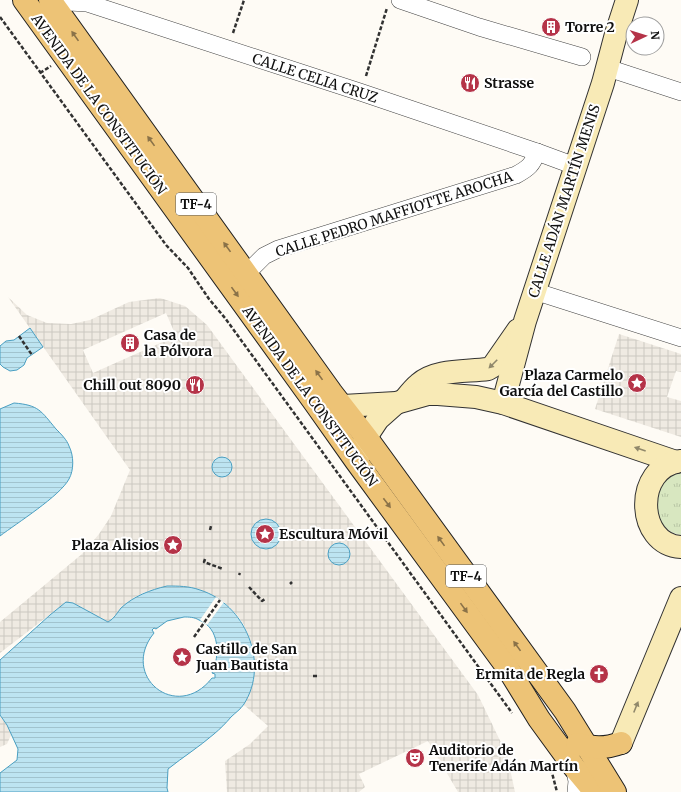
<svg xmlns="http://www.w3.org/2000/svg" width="681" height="792" font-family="Merriweather,serif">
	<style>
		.grass { fill: url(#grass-tufts) }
		.plaza { fill: url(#plaza-grid); fill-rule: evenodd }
		.water { fill: url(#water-rules); stroke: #4a9fc2; fill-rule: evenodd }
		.pier { fill: #fefbf5 }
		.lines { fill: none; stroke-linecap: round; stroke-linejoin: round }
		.street-casing { stroke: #434343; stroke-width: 18 }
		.secondary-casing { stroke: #323232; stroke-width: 24 }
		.primary-casing { stroke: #212121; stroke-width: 24 }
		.path { stroke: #323232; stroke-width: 2.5; stroke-dasharray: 4 2; stroke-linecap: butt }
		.street { stroke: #fff; stroke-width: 17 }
		.secondary { stroke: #f8eab6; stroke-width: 22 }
		.primary { stroke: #edc376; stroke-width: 22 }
		.oneway { fill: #8a7248 }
		.oneway2 { fill: #90886b }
		.labels { text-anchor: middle; stroke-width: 4; stroke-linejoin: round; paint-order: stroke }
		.shield { fill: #fff; stroke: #585858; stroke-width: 1 }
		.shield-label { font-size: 13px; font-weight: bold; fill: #101010 }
		.poi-label { font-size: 14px; font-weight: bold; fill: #101010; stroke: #fff; text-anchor: start }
		.street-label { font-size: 14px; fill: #101010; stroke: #fff }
	</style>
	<defs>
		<pattern id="grass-tufts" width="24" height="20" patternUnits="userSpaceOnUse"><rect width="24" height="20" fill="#d8e7c0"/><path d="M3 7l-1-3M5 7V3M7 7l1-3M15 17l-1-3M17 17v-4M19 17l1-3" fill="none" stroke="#b8c5a4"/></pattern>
		<pattern id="plaza-grid" width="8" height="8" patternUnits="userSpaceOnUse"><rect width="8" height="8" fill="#efeae2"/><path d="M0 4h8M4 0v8" fill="none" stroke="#ccc8c1"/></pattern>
		<pattern id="water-rules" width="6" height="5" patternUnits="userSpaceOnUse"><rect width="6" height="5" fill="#bde4f1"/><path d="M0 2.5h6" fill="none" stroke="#a1c3ce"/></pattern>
	</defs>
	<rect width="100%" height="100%" fill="#fefbf5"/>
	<path class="grass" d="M681,469v66c-15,-2 -27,-17 -26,-32 1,-7 4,-15 6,-22z"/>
	<g class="plaza">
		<path d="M8,297l19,18 20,8 24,1 19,-4 39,-18 31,-4 25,8 22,19 271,370 29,60 8,37h-57l-30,-51 -69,33 6,13 -6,5h-132l-2,-31 25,-17 18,-18 -24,-21 5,-11 5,-23 -1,-24 -9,-22 -7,-10 -13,-13 -74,-12 -15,7 -13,11 -11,13 -3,1 -43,-19 -65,50v-31l82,-68 17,-20 12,-18 19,-46zM166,313l10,23 -83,37 -10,-23zM223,456l3,1 -9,19 -5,-6v-7l4,-5zM263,520h5l8,4 2,18 -7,6 -5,1 -9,-3 -3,-21zM340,543l6,3 3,4 -3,13 -7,2 -9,-6 -1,-6 3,-6z"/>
		<polygon points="619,334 681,354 681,372 676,371 667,397 681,401 681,437 595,409"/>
		<polygon points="0,716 9,727 11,735 7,744 0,747"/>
	</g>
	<g class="water">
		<polygon points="30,328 43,347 27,358 24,365 17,370 10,371 3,367 0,364 0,346 6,341 14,340"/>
		<path d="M14,403c25,2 27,8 42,26 5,5 11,11 13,17 5,10 5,24 0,33 -9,17 -52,44 -69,57v-127z"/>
		<circle cx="222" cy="467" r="10"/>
		<circle cx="266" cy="534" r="15"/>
		<circle cx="339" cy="554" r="11"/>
		<path d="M167,586c11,0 22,0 33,4 45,14 70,73 44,114 -3,5 -9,9 -13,13 -5,6 -11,12 -17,17 -15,13 -31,23 -46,35l-1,19 1,4h-168v-19l17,-13 1,-11 -11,-24 -7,-10v-55l50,-45 16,-13 7,1 35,19c6,-3 9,-9 13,-14 13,-12 29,-18 46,-22zM184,617c5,0 10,0 15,3 21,8 21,36 13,53l3,1v4h-3c-35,45 -93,-2 -58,-45l-2,-3 2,-2 2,1 11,-8z"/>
	</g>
	<polygon class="pier" points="216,597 224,602 207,625 200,620"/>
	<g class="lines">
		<defs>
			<g id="street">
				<polyline points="400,0 479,27 582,57"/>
				<polyline points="53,4 69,2 87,3 360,92 537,152 575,166"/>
				<polyline points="608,68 681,92"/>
				<path d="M247,273l17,-17 14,-7 238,-74c13,-7 16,-10 21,-23"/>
				<polyline points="534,291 681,338"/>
				<polyline points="574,767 577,781 576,792"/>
			</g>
			<g id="secondary">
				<path d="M406,398c4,-5 8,-10 13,-14 17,-15 47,-12 69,-15l5,-3 25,-36"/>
				<polyline points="503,403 525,321 603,83 616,34 627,0"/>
				<polyline points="343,406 396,403 428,394 438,394 476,397 503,403 676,462"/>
				<polyline points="359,455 366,437 378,419 396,403"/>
				<path d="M681,461c-48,6 -45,84 0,86"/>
				<polyline points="621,743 681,598"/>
			</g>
			<g id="primary">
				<polyline points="24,0 315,403 356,461 507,667 539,719 574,767 595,792"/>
				<polyline points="50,0 331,392 366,437 565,711 615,792"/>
				<path d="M577,744c17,4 27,5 44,-1"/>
			</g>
		</defs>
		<use href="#street" class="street-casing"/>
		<use href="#secondary" class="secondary-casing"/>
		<use href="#primary" class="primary-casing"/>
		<g class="path">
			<polyline points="0,17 166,245 188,268 209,299 225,318 512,713"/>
			<polyline points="233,33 244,0"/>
			<polyline points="40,73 51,66"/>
			<polyline points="366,76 387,8"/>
			<polyline points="19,336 32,355"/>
			<polyline points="210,530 211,526"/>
			<polyline points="205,559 204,562 223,569"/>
			<polyline points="239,575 240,573"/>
			<polyline points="290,584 292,582"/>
			<polyline points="249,587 262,601 265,599"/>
			<polyline points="194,637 220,600"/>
			<polyline points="313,676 318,676"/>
			<polyline points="551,769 557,792"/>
		</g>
		<use href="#street" class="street"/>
		<use href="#secondary" class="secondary"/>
		<use href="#primary" class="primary"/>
	</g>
	<defs><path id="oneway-solid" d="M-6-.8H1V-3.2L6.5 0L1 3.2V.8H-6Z"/></defs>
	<g class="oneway">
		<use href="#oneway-solid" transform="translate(75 36) rotate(-125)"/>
		<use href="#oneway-solid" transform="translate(151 141) rotate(-126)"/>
		<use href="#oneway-solid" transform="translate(227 247) rotate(-126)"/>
		<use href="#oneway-solid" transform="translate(235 292) rotate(54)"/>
		<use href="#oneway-solid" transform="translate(319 375) rotate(-126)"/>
		<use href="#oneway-solid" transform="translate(387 503) rotate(53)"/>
		<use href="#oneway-solid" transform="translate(441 541) rotate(-126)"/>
		<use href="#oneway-solid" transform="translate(464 608) rotate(54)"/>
		<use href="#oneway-solid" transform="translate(517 646) rotate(-126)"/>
	</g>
	<g class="oneway2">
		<use href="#oneway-solid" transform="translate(493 364) rotate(135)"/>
		<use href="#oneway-solid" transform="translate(640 449) rotate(-161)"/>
		<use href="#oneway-solid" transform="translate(636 707) rotate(-68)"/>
	</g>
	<defs>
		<symbol id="building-disc" viewBox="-11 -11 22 22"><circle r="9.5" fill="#b53348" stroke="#fff"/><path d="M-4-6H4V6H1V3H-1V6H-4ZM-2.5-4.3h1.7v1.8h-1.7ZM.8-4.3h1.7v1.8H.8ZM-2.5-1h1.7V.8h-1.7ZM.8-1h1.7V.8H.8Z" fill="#fff"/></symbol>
		<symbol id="restaurant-disc" viewBox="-11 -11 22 22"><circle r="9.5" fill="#b53348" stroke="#fff"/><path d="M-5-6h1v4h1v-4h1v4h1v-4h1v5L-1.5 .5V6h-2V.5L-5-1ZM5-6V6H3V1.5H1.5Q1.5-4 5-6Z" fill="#fff"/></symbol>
		<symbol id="sight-disc" viewBox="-11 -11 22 22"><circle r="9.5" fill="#b53348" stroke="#fff"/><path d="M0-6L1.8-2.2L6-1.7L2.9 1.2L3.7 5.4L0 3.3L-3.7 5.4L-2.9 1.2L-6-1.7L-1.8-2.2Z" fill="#fff"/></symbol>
		<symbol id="church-disc" viewBox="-11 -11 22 22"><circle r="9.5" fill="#b53348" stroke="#fff"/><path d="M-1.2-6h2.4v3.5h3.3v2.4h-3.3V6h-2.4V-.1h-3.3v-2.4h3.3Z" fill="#fff"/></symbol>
		<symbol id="theatre-disc" viewBox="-11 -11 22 22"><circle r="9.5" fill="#b53348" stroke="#fff"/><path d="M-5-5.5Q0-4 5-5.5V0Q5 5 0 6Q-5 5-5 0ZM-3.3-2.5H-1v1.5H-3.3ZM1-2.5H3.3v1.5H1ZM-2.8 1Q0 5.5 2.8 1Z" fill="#fff"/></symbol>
	</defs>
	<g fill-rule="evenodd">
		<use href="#building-disc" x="540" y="16" width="22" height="22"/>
		<use href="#restaurant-disc" x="459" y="72" width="22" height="22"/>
		<use href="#building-disc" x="119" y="332" width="22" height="22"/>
		<use href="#sight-disc" x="626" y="372" width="22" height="22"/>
		<use href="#restaurant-disc" x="184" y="374" width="22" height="22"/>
		<use href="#sight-disc" x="254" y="523" width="22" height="22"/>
		<use href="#sight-disc" x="162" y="534" width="22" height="22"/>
		<use href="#sight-disc" x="171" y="646" width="22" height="22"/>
		<use href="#church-disc" x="588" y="663" width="22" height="22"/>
		<use href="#theatre-disc" x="404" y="747" width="22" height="22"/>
	</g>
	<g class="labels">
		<g class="shield">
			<rect x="176" y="193" width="40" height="22" rx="3"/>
			<rect x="446" y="565" width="40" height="22" rx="3"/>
		</g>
		<g class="shield-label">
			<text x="196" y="209">TF-4</text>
			<text x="466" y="581">TF-4</text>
		</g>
		<g class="poi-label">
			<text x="565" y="32">Torre 2</text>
			<text x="484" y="88">Strasse</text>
			<text x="144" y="340">Casa de<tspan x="144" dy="16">la Pólvora</tspan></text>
			<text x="623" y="380" text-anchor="end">Plaza Carmelo<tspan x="623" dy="16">García del Castillo</tspan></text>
			<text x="181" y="390" text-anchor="end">Chill out 8090</text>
			<text x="279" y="539">Escultura Móvil</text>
			<text x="159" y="550" text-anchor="end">Plaza Alisios</text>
			<text x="196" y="654">Castillo de San<tspan x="196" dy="16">Juan Bautista</tspan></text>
			<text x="585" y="679" text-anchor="end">Ermita de Regla</text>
			<text x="429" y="755">Auditorio de<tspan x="429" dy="16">Tenerife Adán Martín</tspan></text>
		</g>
		<g class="street-label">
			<text transform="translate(315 78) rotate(18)" y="5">CALLE CELIA CRUZ</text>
			<text transform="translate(99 104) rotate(54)" y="5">AVENIDA DE LA CONSTITUCIÓN</text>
			<text transform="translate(564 201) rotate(-72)" y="5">CALLE ADÁN MARTÍN MENIS</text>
			<text transform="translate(394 214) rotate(-18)" y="5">CALLE PEDRO MAFFIOTTE AROCHA</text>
			<text transform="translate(310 396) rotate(54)" y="5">AVENIDA DE LA CONSTITUCIÓN</text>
		</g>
	</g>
	<g transform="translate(645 36) rotate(86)"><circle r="19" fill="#ffffff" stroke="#9f9f9f"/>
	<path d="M0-3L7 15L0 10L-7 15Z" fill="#b53348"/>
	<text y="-6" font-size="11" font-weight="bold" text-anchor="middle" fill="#101010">N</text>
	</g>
</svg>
